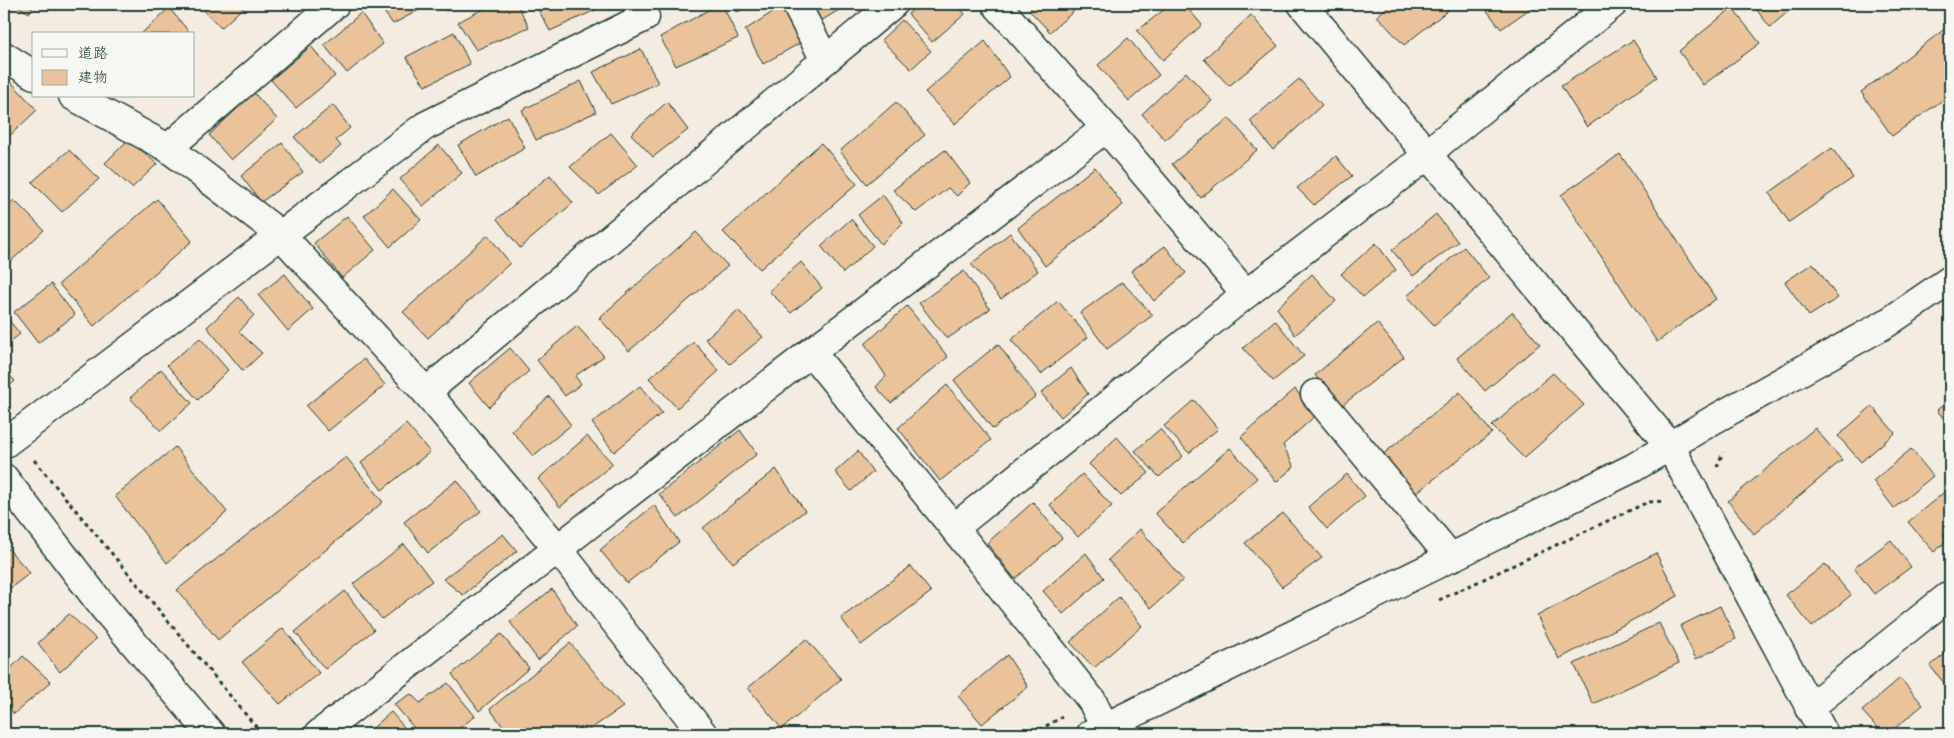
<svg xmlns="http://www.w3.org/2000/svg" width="1954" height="738" font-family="'Gochi Hand','Klee One',sans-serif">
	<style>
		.building { fill: #ebc39b; stroke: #1f3d34 }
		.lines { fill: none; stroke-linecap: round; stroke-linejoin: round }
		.minor-casing { stroke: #1f3d34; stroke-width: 31 }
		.path { stroke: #1f3d34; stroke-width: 3; stroke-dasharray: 4 4; stroke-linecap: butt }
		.minor { stroke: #f6f6f2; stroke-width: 28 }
	</style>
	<rect width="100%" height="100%" fill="#f4ece1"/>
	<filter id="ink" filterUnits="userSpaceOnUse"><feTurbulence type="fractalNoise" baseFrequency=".02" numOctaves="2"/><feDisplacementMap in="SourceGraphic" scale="10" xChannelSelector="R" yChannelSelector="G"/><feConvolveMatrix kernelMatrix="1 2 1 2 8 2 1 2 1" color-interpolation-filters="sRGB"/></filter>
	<g filter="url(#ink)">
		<g class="building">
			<polygon points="14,4 35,4 29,13"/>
			<polygon points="198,4 247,4 221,28"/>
			<polygon points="378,4 430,4 393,24"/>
			<polygon points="442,4 460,4 446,11"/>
			<polygon points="493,4 517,4 529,27 476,50 458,22"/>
			<polygon points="535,4 605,4 606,5 550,31"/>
			<polygon points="719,4 722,4 738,38 676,66 660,37"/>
			<polygon points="732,4 754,4 737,12"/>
			<polygon points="804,4 846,4 847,5 816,24"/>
			<polygon points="920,4 957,4 965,14 932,42 908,14"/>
			<polygon points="1036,4 1082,4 1050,32 1029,10"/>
			<polygon points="1171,4 1184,4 1202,25 1163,60 1137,31"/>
			<polygon points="1391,4 1456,4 1404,45 1377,16"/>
			<polygon points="1482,4 1528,4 1531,8 1501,29"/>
			<polygon points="1752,4 1797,4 1770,27"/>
			<polygon points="782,6 800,43 763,64 745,30"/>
			<polygon points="169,8 191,34 141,34"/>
			<polygon points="1732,8 1760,43 1703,85 1679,51"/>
			<polygon points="361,13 383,44 347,73 324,45"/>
			<polygon points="1251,15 1278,46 1229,86 1204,59"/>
			<polygon points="902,20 931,51 911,69 881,40"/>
			<polygon points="1950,25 1950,95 1892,136 1861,92"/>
			<polygon points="454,32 470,64 425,86 406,57"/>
			<polygon points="1128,38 1159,75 1129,101 1098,65"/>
			<polygon points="1633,40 1657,77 1587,127 1561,86"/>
			<polygon points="985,41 1010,77 955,124 925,92"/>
			<polygon points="311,46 335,76 296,108 271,80"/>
			<polygon points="641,49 658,83 611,104 593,72"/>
			<polygon points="1186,72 1212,101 1165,140 1142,114"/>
			<polygon points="1299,79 1322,105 1273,150 1250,121"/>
			<polygon points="581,81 596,112 536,140 522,110"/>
			<polygon points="12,83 37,110 4,141 4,92"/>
			<polygon points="254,93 277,119 231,160 209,135"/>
			<polygon points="667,102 688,130 653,157 631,134"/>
			<polygon points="896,102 925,135 867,184 840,151"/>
			<polygon points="333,105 350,128 336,140 341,146 319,164 294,137"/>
			<polygon points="508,116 525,148 476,177 458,145"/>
			<polygon points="1229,118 1257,150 1201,198 1172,164"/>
			<polygon points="611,133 638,165 599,195 570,167"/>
			<polygon points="129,139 157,164 132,188 105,163"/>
			<polygon points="282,143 303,172 261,202 241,176"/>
			<polygon points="821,143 857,184 760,269 723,232"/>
			<polygon points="439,145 462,173 423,206 400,179"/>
			<polygon points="1832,148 1853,178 1789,222 1769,193"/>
			<polygon points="69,150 99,179 62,212 32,182"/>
			<polygon points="945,150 970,183 957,196 948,188 916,212 893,190"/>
			<polygon points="1620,154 1716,299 1657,342 1561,195"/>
			<polygon points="1336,156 1352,176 1314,205 1297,188"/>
			<polygon points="1095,167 1123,205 1045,266 1018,228"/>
			<polygon points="550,175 573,203 520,248 497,219"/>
			<polygon points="393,189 421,220 390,247 364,216"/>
			<polygon points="883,195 903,223 881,244 858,215"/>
			<polygon points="157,199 192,241 94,326 59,284"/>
			<polygon points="14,200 44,230 8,264 4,260 4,211"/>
			<polygon points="1436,214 1458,242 1413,276 1392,250"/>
			<polygon points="347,216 375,250 342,278 314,243"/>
			<polygon points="851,219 873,246 843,273 821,246"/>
			<polygon points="696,232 728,266 629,351 599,318"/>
			<polygon points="1010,233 1038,271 1001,299 971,264"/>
			<polygon points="488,235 510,263 428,338 403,312"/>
			<polygon points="1376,243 1396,270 1363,297 1341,274"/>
			<polygon points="1165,246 1186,273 1154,301 1131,271"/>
			<polygon points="1464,247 1489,278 1434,325 1407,296"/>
			<polygon points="801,262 822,288 791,313 769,291"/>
			<polygon points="1813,263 1838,298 1809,316 1785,282"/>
			<polygon points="964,271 990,309 947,339 919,303"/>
			<polygon points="285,274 313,309 288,331 258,295"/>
			<polygon points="1312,274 1336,301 1295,335 1277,308"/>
			<polygon points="1122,282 1153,315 1107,349 1080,313"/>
			<polygon points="51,284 75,315 38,343 14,312"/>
			<polygon points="239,297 254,315 239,332 262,353 243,371 207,327"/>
			<polygon points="1058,301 1088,337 1041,374 1011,340"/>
			<polygon points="907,306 948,357 891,403 876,387 886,376 865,344"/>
			<polygon points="738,310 763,337 730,364 705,339"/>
			<polygon points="1512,312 1540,344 1485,391 1457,358"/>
			<polygon points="8,319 20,334 4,347 4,322"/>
			<polygon points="1275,320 1304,356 1273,381 1243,348"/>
			<polygon points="1377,323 1404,357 1340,407 1315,375"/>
			<polygon points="577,326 604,356 575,376 581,384 565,396 537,360"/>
			<polygon points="200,338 228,370 198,400 167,365"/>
			<polygon points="694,342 719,371 677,408 649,378"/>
			<polygon points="998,344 1036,396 993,429 954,380"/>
			<polygon points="510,348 529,371 489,407 469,383"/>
			<polygon points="364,359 385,385 328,431 306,406"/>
			<polygon points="1071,368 1088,394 1061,417 1041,393"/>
			<polygon points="4,369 15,381 4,391"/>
			<polygon points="161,369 192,403 161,431 130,398"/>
			<polygon points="1553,373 1584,405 1524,458 1492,426"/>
			<polygon points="947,385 991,440 940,481 898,428"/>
			<polygon points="640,386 662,413 614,452 592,423"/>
			<polygon points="1295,389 1315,416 1283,445 1294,467 1276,482 1241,437"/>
			<polygon points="1460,392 1492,433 1415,494 1382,455"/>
			<polygon points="549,396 571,425 533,456 512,431"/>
			<polygon points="1950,399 1950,427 1937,410"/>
			<polygon points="1194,400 1218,429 1189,453 1164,426"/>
			<polygon points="1872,406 1895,433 1861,462 1838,436"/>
			<polygon points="406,424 430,452 382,490 361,463"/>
			<polygon points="1815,428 1842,460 1754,534 1728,501"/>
			<polygon points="1160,429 1183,456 1159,477 1135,451"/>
			<polygon points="740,430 757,454 678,518 659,494"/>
			<polygon points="587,436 613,464 560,507 538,479"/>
			<polygon points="1117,437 1149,473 1121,496 1089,464"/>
			<polygon points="175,447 227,512 167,563 115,496"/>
			<polygon points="1230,448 1257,478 1183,543 1155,513"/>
			<polygon points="1911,449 1933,476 1894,508 1873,481"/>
			<polygon points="858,451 873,472 851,491 835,472"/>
			<polygon points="346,457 383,502 218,640 177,590"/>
			<polygon points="776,469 805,511 733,563 703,528"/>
			<polygon points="1082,474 1112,506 1078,537 1050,505"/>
			<polygon points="1347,474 1365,496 1327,529 1308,507"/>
			<polygon points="457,480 481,511 428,553 404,522"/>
			<polygon points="1948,489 1950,492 1950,528 1943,534 1948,540 1934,552 1908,522"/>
			<polygon points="1033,502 1062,538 1015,579 987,543"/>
			<polygon points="654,505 679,542 627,583 600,550"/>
			<polygon points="1283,513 1322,558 1282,587 1245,543"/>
			<polygon points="1140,529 1183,580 1151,608 1108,560"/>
			<polygon points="503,534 517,551 463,595 443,579"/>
			<polygon points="1891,540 1911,567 1874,594 1854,568"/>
			<polygon points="4,544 30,573 4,593"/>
			<polygon points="404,544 432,581 382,619 353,584"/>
			<polygon points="1086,553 1104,578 1063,614 1043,591"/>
			<polygon points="1656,553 1678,596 1559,659 1537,616"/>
			<polygon points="1825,564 1851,595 1812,627 1786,595"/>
			<polygon points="911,566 931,592 861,645 841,618"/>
			<polygon points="552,589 577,626 538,660 510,622"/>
			<polygon points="345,591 374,630 325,669 295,632"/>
			<polygon points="1119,597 1142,626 1094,668 1070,642"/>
			<polygon points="1720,606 1736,639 1696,659 1680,626"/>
			<polygon points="69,614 96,639 60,672 38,643"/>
			<polygon points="1659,623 1679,663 1593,704 1574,664"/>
			<polygon points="283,628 319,673 280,704 242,662"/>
			<polygon points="501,634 529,668 479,711 452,674"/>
			<polygon points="806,639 841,679 782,729 748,688"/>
			<polygon points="570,643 623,707 583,734 498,734 504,728 490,709"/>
			<polygon points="1950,650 1950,690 1930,666"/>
			<polygon points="1007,655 1028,687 982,724 958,696"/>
			<polygon points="23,656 51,682 14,714 4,701 4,675"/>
			<polygon points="1900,678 1923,705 1888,734 1883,734 1862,711"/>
			<polygon points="448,683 475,716 452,734 419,734 394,704 411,694 420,703"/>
			<polygon points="391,712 410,734 366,734"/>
		</g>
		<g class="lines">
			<defs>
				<g id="minor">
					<polyline points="796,4 825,60"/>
					<polyline points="996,4 1106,128 1246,294"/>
					<polyline points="1302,4 1670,446 1824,734"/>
					<polyline points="4,56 34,75"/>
					<polyline points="73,96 168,148 280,234 426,392 558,549 703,734"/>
					<polyline points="168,148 335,4"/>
					<polyline points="811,352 954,528 1092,701 1108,734"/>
					<polyline points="426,392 893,4"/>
					<polyline points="1315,394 1451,558"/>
					<polyline points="4,444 425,126 645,17 638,4"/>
					<polyline points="4,478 104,608 211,734"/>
					<polyline points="954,528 1246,294 1428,155 1441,142 1613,4"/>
					<polyline points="1809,708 1950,595"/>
					<polyline points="319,734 811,352 1106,128"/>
					<polyline points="1091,734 1633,468 1713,420 1887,323 1950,280"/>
				</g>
			</defs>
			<use href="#minor" class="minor-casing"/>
			<g class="path">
				<polyline points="34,460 262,734"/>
				<polyline points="1717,467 1723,452"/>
				<polyline points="1439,600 1648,502 1664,501"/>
				<polyline points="1032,734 1062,717"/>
			</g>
			<use href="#minor" class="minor"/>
		</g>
	</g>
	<rect width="1954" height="738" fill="none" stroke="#f6f6f2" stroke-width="20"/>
	<rect x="10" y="10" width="1934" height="718" fill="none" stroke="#1f3d34" stroke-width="2" filter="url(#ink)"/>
	<rect x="32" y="32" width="162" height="65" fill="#f6f6f2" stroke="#a0aca6"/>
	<rect x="42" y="49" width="25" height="8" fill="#f6f6f2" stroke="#a0aca6"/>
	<text x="78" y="58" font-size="15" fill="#1f3d34">道路</text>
	<rect x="42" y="70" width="25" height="15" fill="#ebc39b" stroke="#a0aca6"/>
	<text x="78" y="82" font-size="15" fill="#1f3d34">建物</text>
</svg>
